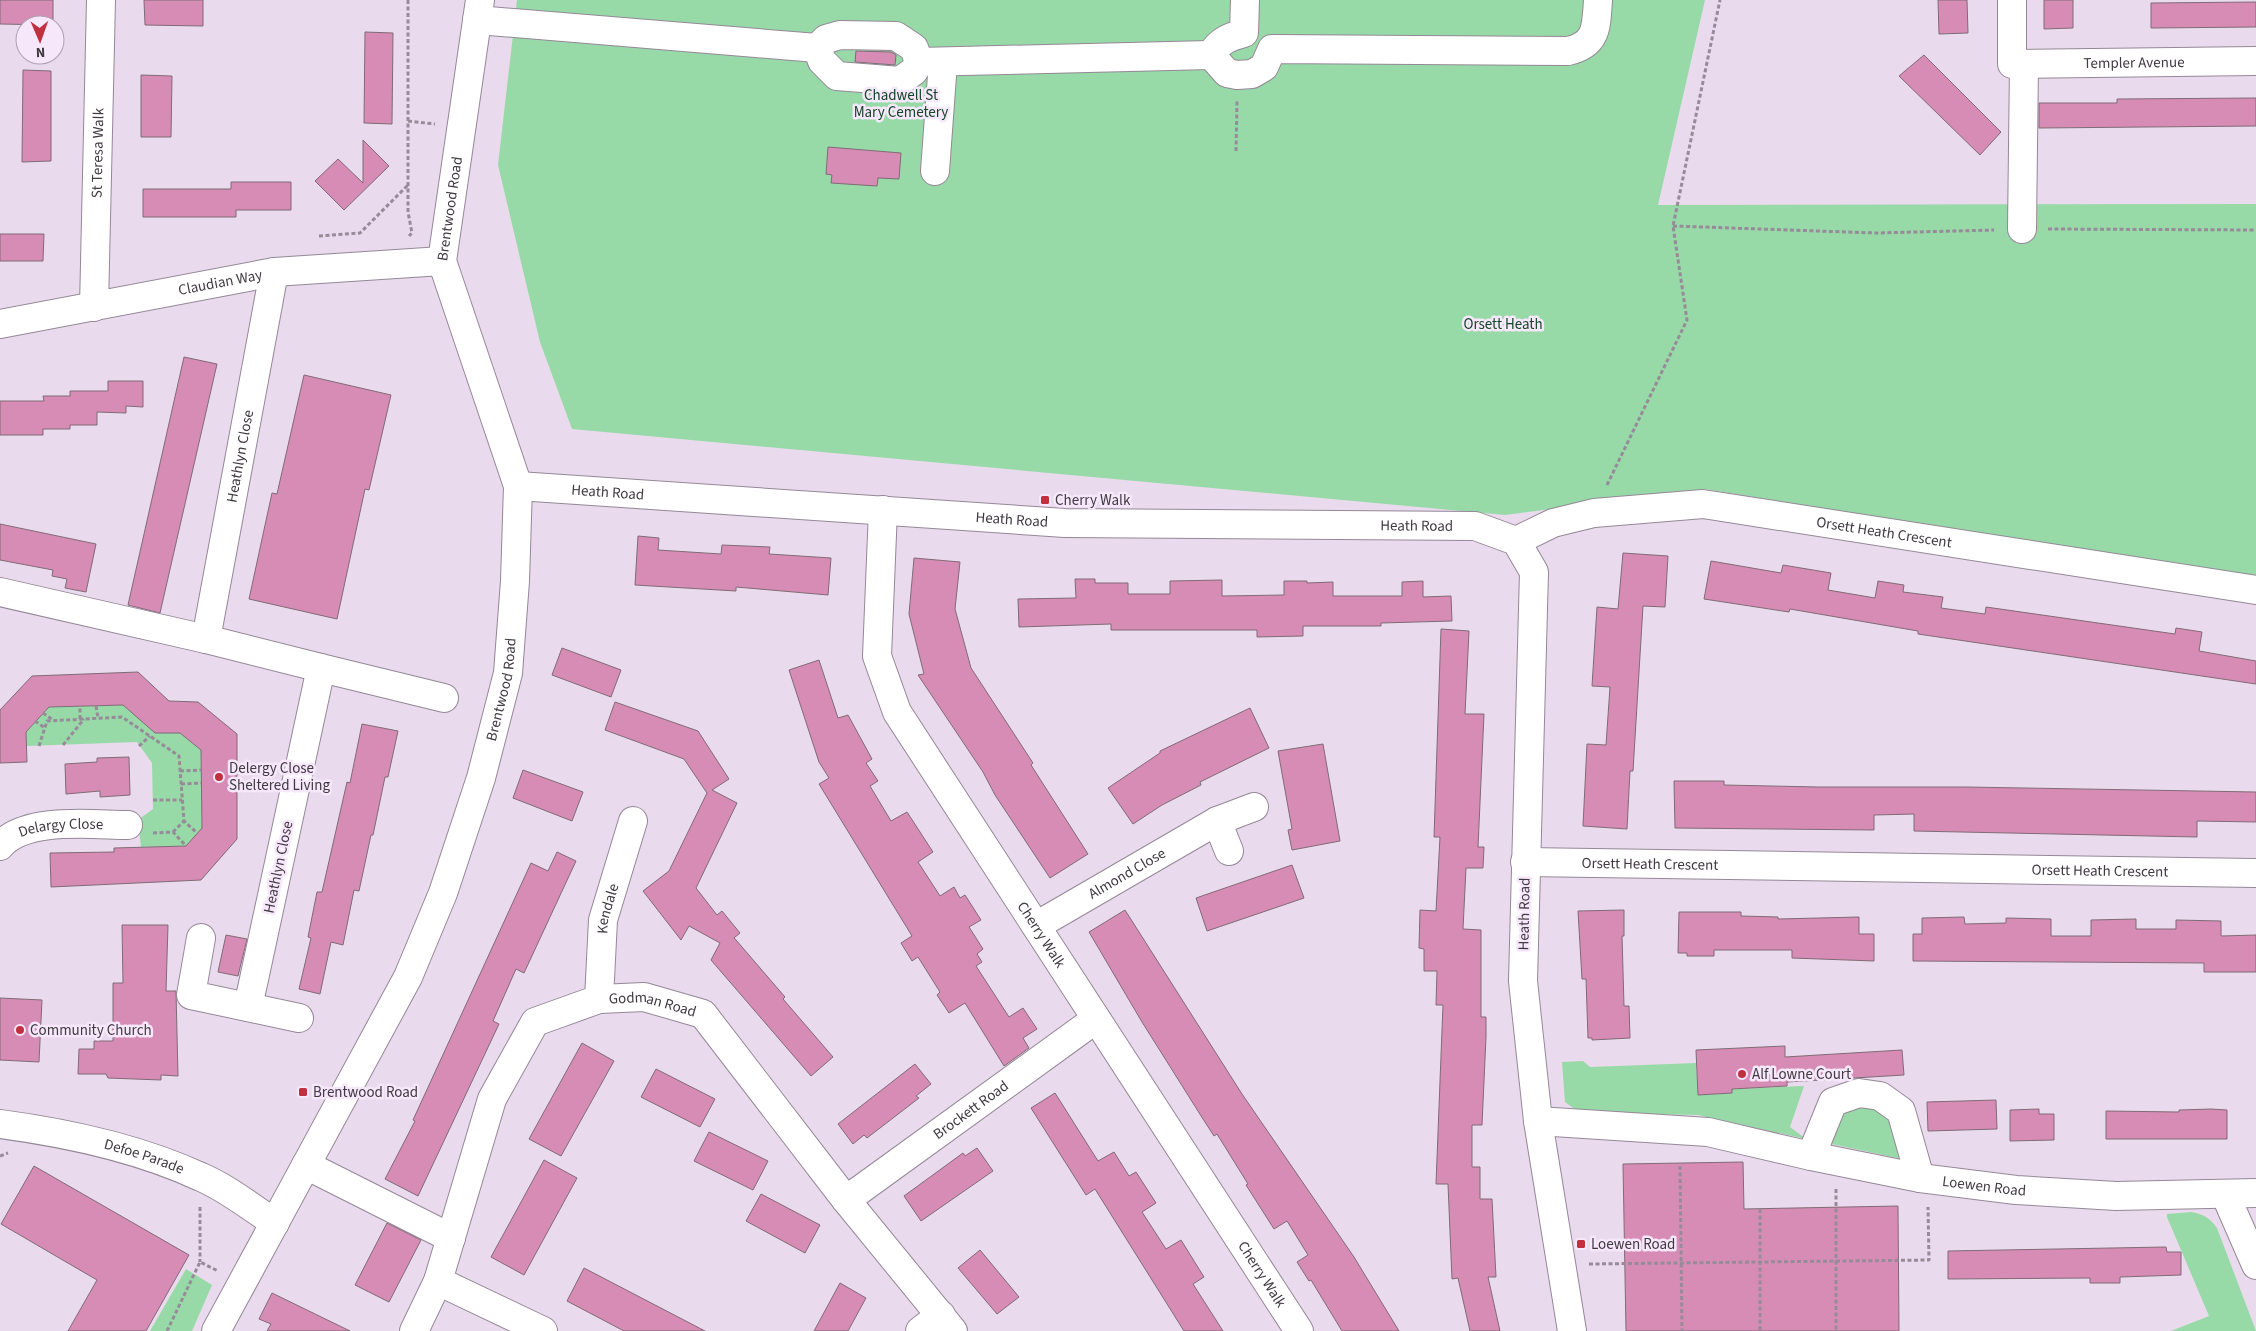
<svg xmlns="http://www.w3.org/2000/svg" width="2256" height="1331" font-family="'Source Sans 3',sans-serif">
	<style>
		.green { fill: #97daa7 }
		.building { fill: #d68cb5; stroke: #806b76 }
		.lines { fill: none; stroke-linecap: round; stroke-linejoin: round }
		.minor-casing { stroke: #958798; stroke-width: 30 }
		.path { stroke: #978b99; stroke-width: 3; stroke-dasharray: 4 2.5; stroke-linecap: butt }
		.minor { stroke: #fff; stroke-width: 28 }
		.poi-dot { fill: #c0303f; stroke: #f7e7fb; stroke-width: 2 }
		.labels { text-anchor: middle; stroke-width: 5; stroke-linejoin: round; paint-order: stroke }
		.street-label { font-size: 15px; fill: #403a41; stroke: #f7e7fb }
		.park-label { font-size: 15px; fill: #124624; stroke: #f7e7fb }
		.poi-label { font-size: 15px; fill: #403a41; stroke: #f7e7fb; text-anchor: start }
	</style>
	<rect width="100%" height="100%" fill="#eadaed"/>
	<g class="green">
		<polygon points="517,0 1705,0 1658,205 2256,204 2256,579 1705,489 1505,515 572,429 540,342 498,165"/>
		<polygon points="123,705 180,733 201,750 202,828 186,846 141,847 138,820 153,809 152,763 137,742 26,746 26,732 49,707"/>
		<polygon points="1583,1061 1590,1067 1696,1063 1698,1095 1732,1093 1732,1089 1804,1086 1790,1127 1806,1139 1698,1115 1588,1113 1576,1110 1565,1102 1562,1062"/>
		<polygon points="1864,1102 1893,1115 1907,1160 1827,1143 1836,1114"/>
		<path d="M2191,1212c12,2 19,6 26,16l39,103h-85l38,-15 -42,-99v-3z"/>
		<polygon points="186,1269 212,1285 192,1331 150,1331"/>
	</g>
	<g class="building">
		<polygon points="0,0 53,0 53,25 0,24"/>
		<polygon points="144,0 203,0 203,26 145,25"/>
		<polygon points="1938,0 1967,0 1968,33 1939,34"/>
		<polygon points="2044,0 2073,0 2073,28 2044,29"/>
		<polygon points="2256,2 2256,27 2151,28 2151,3"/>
		<polygon points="365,32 393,33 392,124 364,123"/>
		<polygon points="856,51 891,52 896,55 895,65 855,62"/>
		<polygon points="1924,55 2001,132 1980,155 1899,76"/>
		<polygon points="23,70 51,71 51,161 22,162"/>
		<polygon points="141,75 172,76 171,137 141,137"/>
		<polygon points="2256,98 2256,126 2039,128 2039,103 2117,103 2117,99"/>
		<polygon points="363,140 389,166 344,210 315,181 338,159 363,183"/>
		<polygon points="828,147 901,153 899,179 878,178 877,186 831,183 832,175 826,174"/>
		<polygon points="231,182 291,182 291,210 236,210 236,217 143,217 143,189 231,189"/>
		<polygon points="0,234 44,234 43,261 0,261"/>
		<polygon points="184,357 217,364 160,613 128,605"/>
		<polygon points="304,375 391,395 369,490 365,489 337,619 249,599 272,493 277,494"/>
		<polygon points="108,381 143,381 143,407 126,406 126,413 97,412 97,425 70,425 70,429 43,429 43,435 0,435 0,401 44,401 43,396 70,396 70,391 108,391"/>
		<polygon points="0,524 96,544 86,592 65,588 67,579 52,576 53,570 0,560"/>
		<polygon points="638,536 659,538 658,550 721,554 722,545 770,547 769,554 831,558 828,595 736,587 736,591 635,585"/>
		<polygon points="1623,553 1668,556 1665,607 1643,606 1633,771 1630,771 1627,829 1583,826 1587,744 1606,745 1610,687 1592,686 1597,607 1618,609"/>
		<polygon points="914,558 960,562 955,609 971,668 1033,763 1031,765 1088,854 1050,878 995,795 983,772 918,675 924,674 909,614"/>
		<polygon points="1711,561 1781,573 1783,565 1831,573 1828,590 1875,598 1878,581 1904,585 1903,592 1943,597 1941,608 1985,614 1986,607 2175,634 2176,628 2202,632 2199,651 2256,661 2256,684 1918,634 1918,631 1790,609 1789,612 1704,599"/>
		<polygon points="1075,579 1095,579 1095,583 1128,583 1128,594 1170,594 1170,581 1222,580 1222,596 1284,595 1284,581 1307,581 1307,583 1333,582 1333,596 1402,596 1402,582 1423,581 1423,597 1451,596 1452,621 1381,623 1381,626 1303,626 1303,636 1257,637 1257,630 1111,630 1111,624 1019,627 1018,599 1076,598"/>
		<polygon points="1441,629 1469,631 1465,714 1484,714 1478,847 1484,847 1483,868 1466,868 1463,929 1481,930 1481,1017 1486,1017 1486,1037 1482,1125 1472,1125 1472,1167 1480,1167 1480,1199 1492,1199 1496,1277 1488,1277 1500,1331 1470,1331 1458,1278 1452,1279 1448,1184 1436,1184 1443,1005 1436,1005 1437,971 1424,971 1424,949 1419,948 1420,910 1436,911 1440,837 1434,837"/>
		<polygon points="562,648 621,670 611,697 552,675"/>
		<polygon points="819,660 838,718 848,715 872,759 866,763 878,781 870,786 891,821 907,812 933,852 918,862 940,896 954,887 960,898 965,895 981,920 969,927 983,949 977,954 982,962 976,966 1009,1017 1023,1008 1037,1029 1023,1038 1029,1048 1004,1066 965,1003 949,1013 937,995 940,992 918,957 912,961 901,943 912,936 819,784 829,778 819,762 789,670"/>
		<polygon points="138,672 169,701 198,702 237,734 237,839 201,880 51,887 50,853 114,852 114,848 186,846 202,828 201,750 180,733 155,733 123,705 49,707 26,732 27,762 0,763 0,710 32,676"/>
		<polygon points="615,702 698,731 729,779 712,790 737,803 696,888 717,915 722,911 740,933 734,938 736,940 785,997 783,999 833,1057 811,1076 711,960 720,943 689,926 681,940 643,891 669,871 707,793 684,759 605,730"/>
		<polygon points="1250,708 1269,748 1200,782 1201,785 1162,805 1133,824 1108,788 1160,753 1160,751"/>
		<polygon points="362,724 398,731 388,777 385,777 373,835 371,835 359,891 354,890 343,945 331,942 320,994 299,989 311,938 308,937 317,892 322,892 347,782 350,783"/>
		<polygon points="1323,744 1340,841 1292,850 1288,830 1292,829 1278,751"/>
		<polygon points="129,757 130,795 100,797 100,791 66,794 65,764 97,762 97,758"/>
		<polygon points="523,770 583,792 572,821 513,798"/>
		<polygon points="1674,781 1724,781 1724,785 1818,787 1966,787 2256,792 2256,822 2197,821 2197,837 1914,831 1914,814 1874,815 1874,830 1675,828"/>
		<polygon points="557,852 576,861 524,973 516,969 493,1021 499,1024 418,1196 385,1179 415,1121 413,1120 531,863 548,871"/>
		<polygon points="1292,865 1304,898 1207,931 1196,898"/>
		<polygon points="1125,910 1242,1094 1354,1257 1399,1331 1342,1331 1311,1280 1309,1281 1297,1262 1308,1255 1287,1221 1274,1229 1246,1185 1248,1184 1217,1134 1214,1136 1203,1119 1142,1022 1089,932"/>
		<polygon points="1624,910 1624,936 1622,936 1624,1006 1629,1006 1630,1038 1592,1040 1592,1038 1588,1038 1586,979 1582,979 1578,911"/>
		<polygon points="1679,912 1741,912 1741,916 1778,917 1778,919 1859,917 1859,934 1874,934 1874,961 1792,958 1792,950 1714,950 1714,956 1687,956 1687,953 1678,953"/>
		<polygon points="1964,917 1965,924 2006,923 2006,918 2051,919 2051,936 2091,936 2091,920 2136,919 2136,929 2176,929 2176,920 2221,921 2221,936 2256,935 2256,972 2204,972 2204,963 1913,961 1913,934 1922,934 1922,918"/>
		<polygon points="122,925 168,925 166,991 176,991 178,1076 161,1075 161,1080 108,1078 106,1074 78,1074 79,1049 94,1049 94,1041 113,1041 113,983 123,983"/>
		<polygon points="226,935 247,939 238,976 218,972"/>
		<polygon points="0,998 42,1000 39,1062 0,1060"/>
		<polygon points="582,1043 614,1061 561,1156 529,1139"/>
		<polygon points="1785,1046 1785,1057 1902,1050 1904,1075 1787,1082 1787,1086 1732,1089 1732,1093 1698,1095 1696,1050"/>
		<polygon points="915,1064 931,1084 916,1096 919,1098 867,1138 864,1135 853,1144 838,1124"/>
		<polygon points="656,1069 715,1099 700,1127 641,1097"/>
		<polygon points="1055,1093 1098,1161 1114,1152 1129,1176 1136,1172 1156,1203 1142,1212 1166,1249 1181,1240 1204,1277 1193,1284 1223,1331 1184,1331 1095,1189 1086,1195 1031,1108"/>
		<polygon points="1996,1100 1997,1129 1928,1131 1927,1102"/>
		<polygon points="2039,1109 2039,1114 2054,1114 2054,1140 2010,1141 2010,1110"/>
		<polygon points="2211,1109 2227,1110 2227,1139 2106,1139 2106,1111 2179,1112 2179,1110"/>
		<polygon points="709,1132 768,1161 753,1190 694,1161"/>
		<polygon points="977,1148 993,1171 921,1221 904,1196 963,1153 965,1156"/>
		<polygon points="544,1160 577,1178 524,1275 491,1257"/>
		<polygon points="1743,1162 1744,1209 1898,1206 1899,1331 1626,1331 1623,1164"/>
		<polygon points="34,1166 189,1255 146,1331 68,1331 97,1280 1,1224"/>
		<polygon points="761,1194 820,1225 805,1253 746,1221"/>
		<polygon points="387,1223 421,1240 389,1302 355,1285"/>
		<polygon points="2166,1247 2167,1252 2181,1252 2181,1275 2120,1277 2120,1283 2090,1283 2090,1278 1948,1279 1948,1251"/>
		<polygon points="980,1250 1019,1297 997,1314 958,1268"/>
		<polygon points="584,1268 705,1331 624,1331 567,1301"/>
		<polygon points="840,1283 866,1298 848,1331 814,1331"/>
		<polygon points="272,1293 350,1331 267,1331 271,1324 259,1319"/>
	</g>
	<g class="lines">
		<defs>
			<g id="minor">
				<path id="s1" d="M2012,0v64l244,-3"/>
				<polyline points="477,20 817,48 822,61 837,76 900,81 914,71 919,62 1211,55"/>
				<polyline points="817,48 826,39 840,35 896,36 914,48 919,62"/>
				<path d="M1211,55l16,18 10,2 15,-1 12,-7 8,-18 296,2c30,-7 28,-25 30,-51"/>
				<path d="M1211,55c8,-14 18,-18 33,-22l1,-33"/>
				<polyline points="935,171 943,62"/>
				<polyline points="2022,229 2024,64"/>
				<path id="s2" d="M94,307l7,-307"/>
				<path id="s3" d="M0,324l274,-52 168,-11"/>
				<path id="s4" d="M518,486l547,37 410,3 41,15 18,31 -11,409 15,140 34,210"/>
				<path id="s5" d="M883,510l-6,146 20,56 402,619"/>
				<path id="s6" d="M1516,541l37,-18 41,-10 109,-9 553,86"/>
				<polyline points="0,592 206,639 321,668 248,1007"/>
				<path id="s7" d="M206,639l68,-367"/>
				<polyline points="321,668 444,698"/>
				<polyline points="1217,821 1229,851"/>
				<path id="s8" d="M0,846c25,-30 93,-21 128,-21"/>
				<path id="s9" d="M1525,862l731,11"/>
				<path id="s10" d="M1036,926l181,-105 37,-14"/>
				<polyline points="201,938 191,995 299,1018"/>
				<path id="s11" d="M599,999l4,-79 30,-99"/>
				<path id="s12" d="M1538,1121l170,11 103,24 109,22 96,12 100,6 140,-3"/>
				<path id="s13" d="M0,1124c68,9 138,24 201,53 26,11 51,31 74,46"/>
				<polyline points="1811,1156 1833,1102 1859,1093 1880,1096 1901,1111 1920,1178"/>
				<polyline points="306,1165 451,1238"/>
				<polyline points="2225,1194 2256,1265"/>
				<path id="s14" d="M846,1200l250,-181"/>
				<polyline points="438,1281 543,1331"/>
				<path id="s15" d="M216,1331l192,-354 35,-84 38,-115 27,-105 7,-92 3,-95 -76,-225 38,-261"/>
				<path id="s16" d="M414,1331l24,-50 54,-182 43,-77 64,-23 45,-2 59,17 143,186 107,131"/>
				<polyline points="920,1331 941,1315"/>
			</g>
		</defs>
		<use href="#minor" class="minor-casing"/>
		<g class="path">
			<polyline points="408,0 408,212 412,233 409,236"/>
			<polyline points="408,121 435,124"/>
			<polyline points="1236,151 1237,101"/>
			<polyline points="1673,226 1876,233 1994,230"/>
			<polyline points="2048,229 2256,230"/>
			<polyline points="319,236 360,233 408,185"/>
			<polyline points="1607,485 1687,320 1673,226 1720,0"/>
			<polyline points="96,706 98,718"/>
			<polyline points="43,713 53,720"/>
			<polyline points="80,719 80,706"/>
			<polyline points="35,721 45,728"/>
			<polyline points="63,745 84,719"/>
			<polyline points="39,746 47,721 122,717 179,756 184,821 197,833"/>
			<polyline points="139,746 150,736"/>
			<polyline points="180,771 201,770"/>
			<polyline points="181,784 201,783"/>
			<polyline points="153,800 182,800"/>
			<polyline points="173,832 184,821"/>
			<polyline points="153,833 173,832 186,846"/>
			<polyline points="0,1156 8,1153"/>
			<polyline points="1680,1166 1682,1331"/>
			<polyline points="1836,1189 1836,1331"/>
			<polyline points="200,1207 200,1262"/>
			<polyline points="1760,1209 1760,1331"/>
			<polyline points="1589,1264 1929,1260 1928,1207"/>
			<polyline points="167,1331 200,1262 218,1271"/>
		</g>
		<use href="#minor" class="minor"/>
	</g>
	<g class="poi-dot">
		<rect x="1040" y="495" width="10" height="10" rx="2.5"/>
		<circle cx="219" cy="777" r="5"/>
		<circle cx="20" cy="1030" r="5"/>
		<circle cx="1742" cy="1074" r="5"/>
		<rect x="298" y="1087" width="10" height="10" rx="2.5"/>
		<rect x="1576" y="1239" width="10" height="10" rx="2.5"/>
	</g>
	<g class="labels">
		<g class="street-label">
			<text dy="5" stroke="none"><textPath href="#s1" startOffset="186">Templer Avenue</textPath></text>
			<text dy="5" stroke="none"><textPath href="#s2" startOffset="154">St Teresa Walk</textPath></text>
			<text dy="5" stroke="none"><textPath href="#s15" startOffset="1201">Brentwood Road</textPath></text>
			<text dy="5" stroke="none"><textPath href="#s3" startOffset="224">Claudian Way</textPath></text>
			<text dy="5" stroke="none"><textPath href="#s7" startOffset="186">Heathlyn Close</textPath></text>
			<text dy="5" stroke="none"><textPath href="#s4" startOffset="90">Heath Road</textPath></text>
			<text dy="5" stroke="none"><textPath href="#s4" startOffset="495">Heath Road</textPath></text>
			<text dy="5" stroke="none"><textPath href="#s4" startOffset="900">Heath Road</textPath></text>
			<text dy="5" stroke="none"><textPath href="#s6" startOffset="376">Orsett Heath Crescent</textPath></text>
			<text dy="5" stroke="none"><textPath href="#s15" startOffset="706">Brentwood Road</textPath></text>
			<text dy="5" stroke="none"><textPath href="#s8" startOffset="66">Delargy Close</textPath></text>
			<text dy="5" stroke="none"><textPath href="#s9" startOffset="125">Orsett Heath Crescent</textPath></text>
			<text transform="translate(278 867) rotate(-78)" y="5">Heathlyn Close</text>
			<text dy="5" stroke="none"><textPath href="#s9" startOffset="575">Orsett Heath Crescent</textPath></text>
			<text dy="5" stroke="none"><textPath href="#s10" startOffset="105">Almond Close</textPath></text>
			<text dy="5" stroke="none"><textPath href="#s11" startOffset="91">Kendale</textPath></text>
			<text transform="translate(1524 914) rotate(-89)" y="5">Heath Road</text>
			<text dy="5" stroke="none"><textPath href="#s5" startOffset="471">Cherry Walk</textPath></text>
			<text dy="5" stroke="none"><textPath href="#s16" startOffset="456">Godman Road</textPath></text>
			<text dy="5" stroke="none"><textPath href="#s14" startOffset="154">Brockett Road</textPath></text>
			<text dy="5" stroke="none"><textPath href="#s13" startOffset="148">Defoe Parade</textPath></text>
			<text dy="5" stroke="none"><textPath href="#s12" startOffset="452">Loewen Road</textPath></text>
			<text dy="5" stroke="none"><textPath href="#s5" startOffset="876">Cherry Walk</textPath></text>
		</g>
		<g class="park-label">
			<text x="901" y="100">Chadwell St<tspan x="901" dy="17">Mary Cemetery</tspan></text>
			<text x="1503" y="329">Orsett Heath</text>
		</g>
		<g class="poi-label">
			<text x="1055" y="505">Cherry Walk</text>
			<text x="229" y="773">Delergy Close<tspan x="229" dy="17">Sheltered Living</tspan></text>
			<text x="30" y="1035">Community Church</text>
			<text x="1752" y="1079">Alf Lowne Court</text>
			<text x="313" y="1097">Brentwood Road</text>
			<text x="1591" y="1249">Loewen Road</text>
		</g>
	</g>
	<g transform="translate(40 40) rotate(178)"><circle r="24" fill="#f7e7fb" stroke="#aea2b1"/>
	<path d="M0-4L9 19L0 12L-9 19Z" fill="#c0303f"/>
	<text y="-8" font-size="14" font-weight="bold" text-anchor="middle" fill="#403a41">N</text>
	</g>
</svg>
